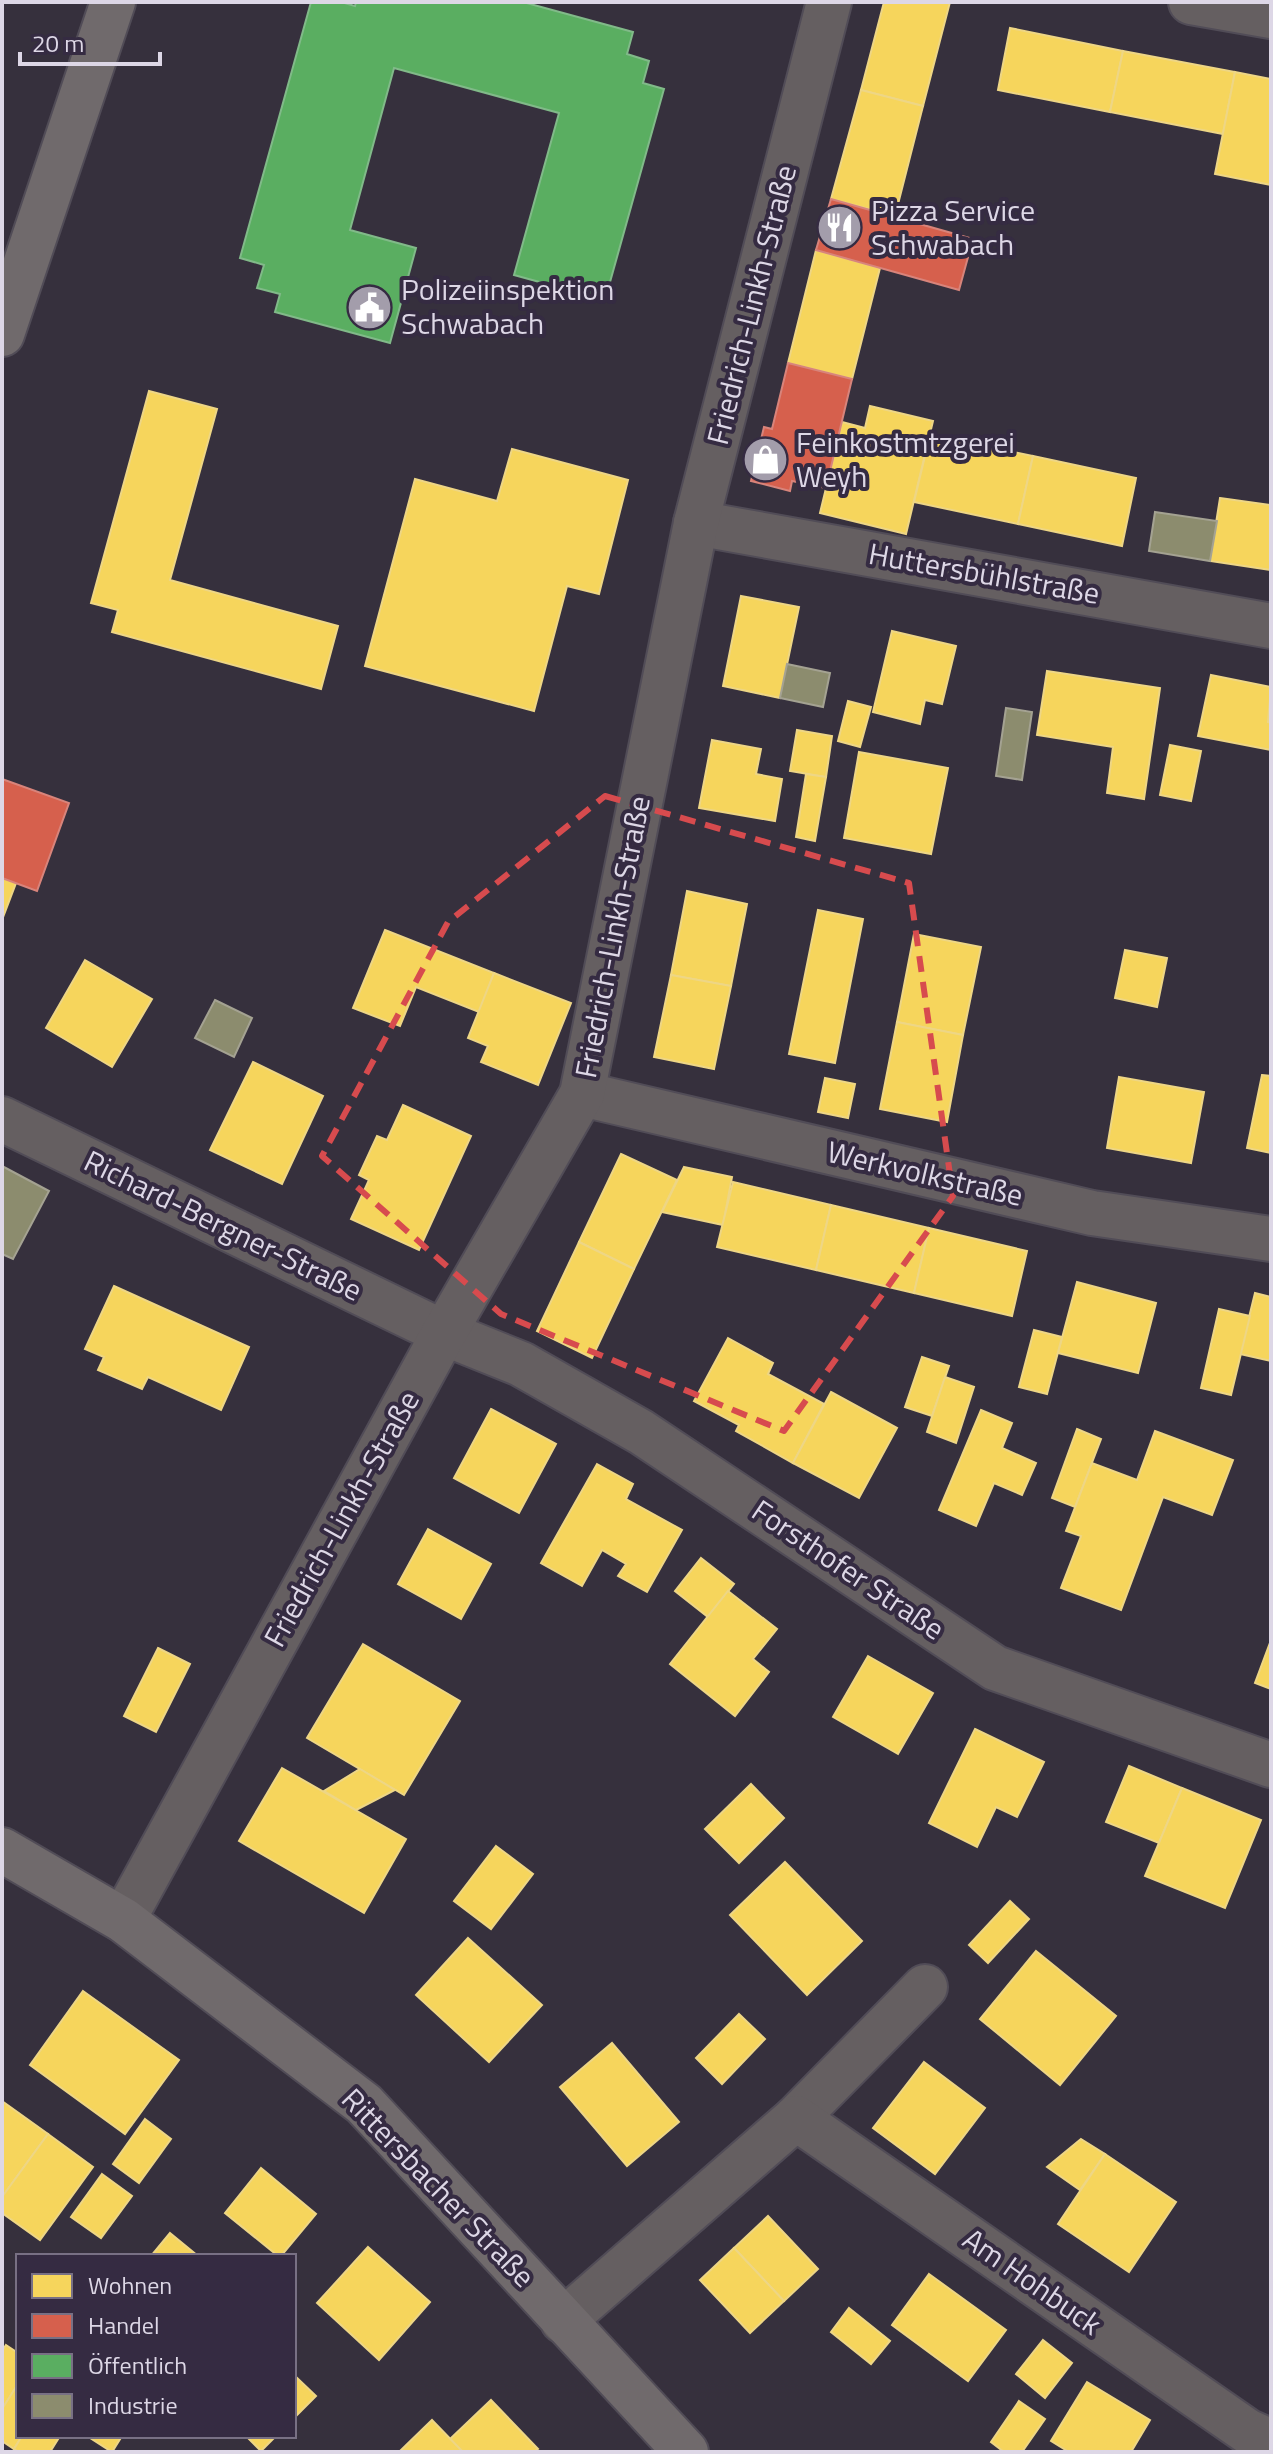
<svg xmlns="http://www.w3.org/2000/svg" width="1273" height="2454" font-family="'Titillium Web',sans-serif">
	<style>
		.homes { fill: #f6d55c; stroke: #eed685; stroke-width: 2 }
		.shops { fill: #d6604d; stroke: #d8847b; stroke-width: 2 }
		.public { fill: #5aae61; stroke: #81ba89; stroke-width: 2 }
		.industry { fill: #8c8c6e; stroke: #a4a292; stroke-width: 2 }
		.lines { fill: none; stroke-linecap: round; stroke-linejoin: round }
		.street-casing { stroke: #514c57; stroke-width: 48 }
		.secondary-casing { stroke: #514c57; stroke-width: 48 }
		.street { stroke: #655f61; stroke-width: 44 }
		.secondary { stroke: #706a6c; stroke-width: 44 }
		.marked { fill: none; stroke: #d74b4e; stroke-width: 6; stroke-dasharray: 16 10; stroke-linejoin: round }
		.labels { text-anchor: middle; stroke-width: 8; stroke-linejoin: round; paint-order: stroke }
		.poi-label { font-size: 30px; fill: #ddd7e6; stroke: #352b42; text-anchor: start }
		.street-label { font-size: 30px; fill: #ddd7e6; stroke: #352b42 }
	</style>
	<rect width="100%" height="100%" fill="#36303d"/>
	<g class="homes">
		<polygon points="884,2 950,2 923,106 861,90"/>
		<polygon points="1010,28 1123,51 1110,112 998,90"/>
		<polygon points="1123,51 1235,72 1223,134 1110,112"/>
		<polygon points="1235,72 1271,79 1271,185 1215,174"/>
		<polygon points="861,90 923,106 895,216 831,199"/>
		<polygon points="816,250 880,268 852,379 788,363"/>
		<polygon points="149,391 217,409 170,580 338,626 321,689 112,632 118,610 91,603"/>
		<polygon points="870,406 933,421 906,534 820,513 842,422 865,428"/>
		<polygon points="930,435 1033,456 1018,524 914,502"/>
		<polygon points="512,449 628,480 599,594 567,586 534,711 365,666 415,479 497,501"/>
		<polygon points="1033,456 1136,478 1122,546 1018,524"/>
		<polygon points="1220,498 1271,505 1271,570 1210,561"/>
		<polygon points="741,596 799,607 780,698 723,686"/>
		<polygon points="892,631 956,646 942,704 925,700 920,724 873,712"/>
		<polygon points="1047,671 1160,688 1144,799 1107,793 1113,747 1037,735"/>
		<polygon points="1211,675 1271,687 1268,722 1271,723 1271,750 1198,736"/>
		<polygon points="848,701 871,707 860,747 838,741"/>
		<polygon points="797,730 832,736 826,777 790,771"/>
		<polygon points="712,740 761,749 756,774 782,779 775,821 699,808"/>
		<polygon points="1170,745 1201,751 1191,801 1160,795"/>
		<polygon points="859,752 948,768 931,854 844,838"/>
		<polygon points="806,774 826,777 815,841 796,837"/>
		<polygon points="2,878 16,883 2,920"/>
		<polygon points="687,891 747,904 731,986 671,975"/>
		<polygon points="818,910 863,919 835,1063 789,1054"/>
		<polygon points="385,930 494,973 479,1012 416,987 400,1026 353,1008"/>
		<polygon points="914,934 981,947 963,1035 897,1022"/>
		<polygon points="1125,950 1167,958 1157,1007 1115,998"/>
		<polygon points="85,960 152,999 112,1067 46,1028"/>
		<polygon points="494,973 571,1003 538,1085 481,1062 488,1046 468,1038"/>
		<polygon points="671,975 731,986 714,1069 654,1057"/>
		<polygon points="897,1022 963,1035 947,1122 880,1109"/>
		<polygon points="253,1062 323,1096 282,1184 210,1150"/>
		<polygon points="1262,1075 1271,1076 1271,1153 1247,1148"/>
		<polygon points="1119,1077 1204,1092 1191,1163 1107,1148"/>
		<polygon points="825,1078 855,1084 848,1118 818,1112"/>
		<polygon points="403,1105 471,1136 419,1250 351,1219 369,1180 359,1175 377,1136 387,1140"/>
		<polygon points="621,1154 677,1180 634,1269 579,1242"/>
		<polygon points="684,1167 732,1177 723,1225 662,1212"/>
		<polygon points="733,1182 831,1205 816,1270 717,1247"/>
		<polygon points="831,1205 929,1228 914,1293 816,1270"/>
		<polygon points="929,1228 1027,1251 1012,1316 914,1293"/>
		<polygon points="579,1242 634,1269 592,1358 537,1331"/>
		<polygon points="1077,1282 1156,1303 1138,1373 1058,1353"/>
		<polygon points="114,1286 249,1347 221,1410 148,1377 142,1389 98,1370 104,1357 85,1349"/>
		<polygon points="1255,1293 1271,1297 1271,1361 1240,1354"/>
		<polygon points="1219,1309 1250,1316 1231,1395 1201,1388"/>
		<polygon points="1034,1330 1062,1337 1047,1394 1019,1387"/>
		<polygon points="728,1338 773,1363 768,1374 824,1404 793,1463 736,1431 739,1425 694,1401"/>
		<polygon points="922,1357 949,1366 932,1416 905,1407"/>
		<polygon points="945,1377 974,1387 956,1443 927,1432"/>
		<polygon points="831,1392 897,1428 859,1498 793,1463"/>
		<polygon points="491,1409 556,1444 519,1513 454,1478"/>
		<polygon points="981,1410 1012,1423 1002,1448 1036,1463 1022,1495 994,1483 976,1526 939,1510"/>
		<polygon points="1077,1429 1101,1439 1075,1507 1052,1498"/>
		<polygon points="1155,1431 1233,1460 1212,1515 1163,1497 1121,1610 1061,1588 1081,1536 1066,1531 1092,1463 1137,1480"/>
		<polygon points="597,1464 633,1484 626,1499 682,1530 647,1592 618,1576 626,1564 602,1550 582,1586 541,1563"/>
		<polygon points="428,1529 491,1564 461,1619 398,1584"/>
		<polygon points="701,1558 734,1584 708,1617 675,1591"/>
		<polygon points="728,1591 777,1629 753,1659 769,1672 735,1716 670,1664"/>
		<polygon points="1271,1640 1271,1689 1255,1683"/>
		<polygon points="363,1644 460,1701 404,1795 307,1738"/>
		<polygon points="158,1648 190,1664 156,1732 124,1716"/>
		<polygon points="868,1656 933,1693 898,1754 833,1717"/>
		<polygon points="975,1729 1044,1762 1017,1817 996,1807 977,1847 929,1823"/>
		<polygon points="1129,1766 1182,1788 1159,1843 1106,1822"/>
		<polygon points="282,1768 406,1839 364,1913 239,1841"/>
		<polygon points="360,1769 395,1790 356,1810 324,1791"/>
		<polygon points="751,1784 784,1818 739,1863 705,1829"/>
		<polygon points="1182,1788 1261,1820 1225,1908 1145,1876"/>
		<polygon points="496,1846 533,1874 491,1929 454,1901"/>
		<polygon points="785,1862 862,1941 807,1995 730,1915"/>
		<polygon points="1010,1901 1029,1919 988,1963 969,1945"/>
		<polygon points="468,1938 542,2005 489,2062 416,1995"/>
		<polygon points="1036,1951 1116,2016 1060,2085 980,2019"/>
		<polygon points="83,1991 179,2060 125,2134 30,2065"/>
		<polygon points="739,2014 765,2039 722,2084 696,2058"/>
		<polygon points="612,2043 679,2122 627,2166 560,2087"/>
		<polygon points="924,2062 985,2108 935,2174 873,2128"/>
		<polygon points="2,2101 48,2134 2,2197"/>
		<polygon points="145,2119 171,2139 139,2183 113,2164"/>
		<polygon points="48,2134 93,2167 40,2240 2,2213 2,2197"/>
		<polygon points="1081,2139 1105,2154 1080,2190 1047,2167"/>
		<polygon points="1105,2154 1176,2202 1129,2272 1058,2224"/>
		<polygon points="261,2168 316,2214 281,2256 278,2256 225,2213"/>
		<polygon points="102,2174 132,2196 101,2238 71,2217"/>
		<polygon points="768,2216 818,2269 784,2301 734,2248"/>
		<polygon points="170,2233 198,2256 151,2256"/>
		<polygon points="368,2247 430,2302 379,2360 317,2303"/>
		<polygon points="734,2248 784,2301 750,2333 700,2280"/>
		<polygon points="929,2274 1006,2330 968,2381 892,2325"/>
		<polygon points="849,2308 890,2341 871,2364 831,2332"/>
		<polygon points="1043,2340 1072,2363 1045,2398 1016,2374"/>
		<polygon points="6,2345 18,2353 18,2384 2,2409 2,2351"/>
		<polygon points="294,2375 316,2396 294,2418"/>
		<polygon points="1087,2382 1150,2420 1131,2452 1069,2452 1051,2441"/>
		<polygon points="18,2384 18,2436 22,2436 14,2449 2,2441 2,2409"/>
		<polygon points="491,2400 538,2449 534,2452 463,2452 450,2439"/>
		<polygon points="1019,2401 1045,2419 1022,2452 1004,2452 991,2442"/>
		<polygon points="432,2420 463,2452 399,2452"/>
		<polygon points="22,2436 60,2436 50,2452 19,2452 14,2449"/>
		<polygon points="91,2436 122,2436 112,2452 90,2438"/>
		<polygon points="246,2436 276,2436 261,2451"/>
	</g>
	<g class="shops">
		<polygon points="831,199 973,239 959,290 816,250"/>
		<polygon points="788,363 852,379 826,488 792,481 790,491 751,481 764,427 772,429"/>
		<polygon points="2,779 69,803 37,891 2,878"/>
	</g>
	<polygon class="public" points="311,2 341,2 355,6 356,2 523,2 633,32 627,54 649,61 643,83 664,89 605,300 514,275 559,113 394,68 350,230 416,248 390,343 275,312 280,294 257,288 264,265 240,258"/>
	<g class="industry">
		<polygon points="1155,512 1217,521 1210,561 1149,551"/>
		<polygon points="787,664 830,673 823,707 780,698"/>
		<polygon points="1006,708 1032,712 1022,780 996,776"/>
		<polygon points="215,1000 252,1018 234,1057 195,1038"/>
		<polygon points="2,1166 49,1191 13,1259 2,1254"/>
	</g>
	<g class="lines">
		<defs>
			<g id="street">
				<polyline points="1191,2 1271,16"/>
				<polyline points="696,523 1271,626"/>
				<polyline points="582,1094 1092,1213 1271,1239"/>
				<polyline points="2,1119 444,1333 521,1364 641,1432 995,1668 1271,1765"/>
				<polyline points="123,1920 444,1333 582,1094 696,523 829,2"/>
				<polyline points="796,2118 925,1987"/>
				<polyline points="563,2321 796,2118 1247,2431 1271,2442"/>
			</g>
			<g id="secondary">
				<polyline points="2,334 113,2"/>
				<polyline points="2,1850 123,1920 364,2104 686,2452"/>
			</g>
		</defs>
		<use href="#street" class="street-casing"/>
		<use href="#secondary" class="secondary-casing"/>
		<use href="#street" class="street"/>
		<use href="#secondary" class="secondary"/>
	</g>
	<path class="marked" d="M605,796l304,87 44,313 -169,235 -283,-117 -179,-158 126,-234z"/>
	<defs>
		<symbol id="restaurant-disc" viewBox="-11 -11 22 22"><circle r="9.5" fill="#a39dab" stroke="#352b42"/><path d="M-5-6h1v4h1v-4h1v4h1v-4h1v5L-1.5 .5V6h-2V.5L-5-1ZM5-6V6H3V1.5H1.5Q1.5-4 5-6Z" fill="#fff"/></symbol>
		<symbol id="civic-disc" viewBox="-11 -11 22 22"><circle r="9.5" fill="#a39dab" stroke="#352b42"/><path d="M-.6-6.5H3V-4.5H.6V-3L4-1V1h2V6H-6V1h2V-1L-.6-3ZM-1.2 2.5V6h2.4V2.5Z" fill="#fff"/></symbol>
		<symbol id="shop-disc" viewBox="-11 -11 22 22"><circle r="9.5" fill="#a39dab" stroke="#352b42"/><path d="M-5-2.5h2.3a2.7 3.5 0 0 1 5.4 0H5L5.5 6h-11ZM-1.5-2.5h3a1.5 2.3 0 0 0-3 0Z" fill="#fff"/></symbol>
	</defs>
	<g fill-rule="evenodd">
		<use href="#restaurant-disc" x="814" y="202" width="51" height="51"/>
		<use href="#civic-disc" x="344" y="282" width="51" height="51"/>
		<use href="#shop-disc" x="740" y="434" width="51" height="51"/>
	</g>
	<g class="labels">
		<g class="poi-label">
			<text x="871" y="221">Pizza Service<tspan x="871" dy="34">Schwabach</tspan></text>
			<text x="401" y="300">Polizeiinspektion<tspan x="401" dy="34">Schwabach</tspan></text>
			<text x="796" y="453">Feinkostmtzgerei<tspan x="796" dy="34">Weyh</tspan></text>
		</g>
		<g class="street-label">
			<text transform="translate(752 305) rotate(-76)" y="10">Friedrich-Linkh-Straße</text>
			<text transform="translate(984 574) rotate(10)" y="10">Huttersbühlstraße</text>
			<text transform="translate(613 937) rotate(-79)" y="10">Friedrich-Linkh-Straße</text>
			<text transform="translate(925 1174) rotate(13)" y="10">Werkvolkstraße</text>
			<text transform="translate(223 1226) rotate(26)" y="10">Richard-Bergner-Straße</text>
			<text transform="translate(342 1519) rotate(-61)" y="10">Friedrich-Linkh-Straße</text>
			<text transform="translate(848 1570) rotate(34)" y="10">Forsthofer Straße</text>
			<text transform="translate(438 2188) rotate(46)" y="10">Rittersbacher Straße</text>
			<text transform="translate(1032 2282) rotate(35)" y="10">Am Hohbuck</text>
		</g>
	</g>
	<rect width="1273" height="2454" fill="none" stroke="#ddd7e6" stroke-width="8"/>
	<rect x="16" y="2254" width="280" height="184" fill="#352b42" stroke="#787084" stroke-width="2"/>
	<rect x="32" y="2274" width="40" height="24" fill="#f6d55c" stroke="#787084" stroke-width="2"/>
	<text x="88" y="2294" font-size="24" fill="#ddd7e6">Wohnen</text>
	<rect x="32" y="2314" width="40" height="24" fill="#d6604d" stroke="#787084" stroke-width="2"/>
	<text x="88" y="2334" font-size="24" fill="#ddd7e6">Handel</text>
	<rect x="32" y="2354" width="40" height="24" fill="#5aae61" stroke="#787084" stroke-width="2"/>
	<text x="88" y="2374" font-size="24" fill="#ddd7e6">Öffentlich</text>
	<rect x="32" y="2394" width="40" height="24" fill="#8c8c6e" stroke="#787084" stroke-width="2"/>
	<text x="88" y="2414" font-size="24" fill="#ddd7e6">Industrie</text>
	<path d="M20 52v12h140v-12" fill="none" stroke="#ddd7e6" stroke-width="4"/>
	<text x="32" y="52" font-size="24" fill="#ddd7e6" stroke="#352b42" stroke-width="6" paint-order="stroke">20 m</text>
</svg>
